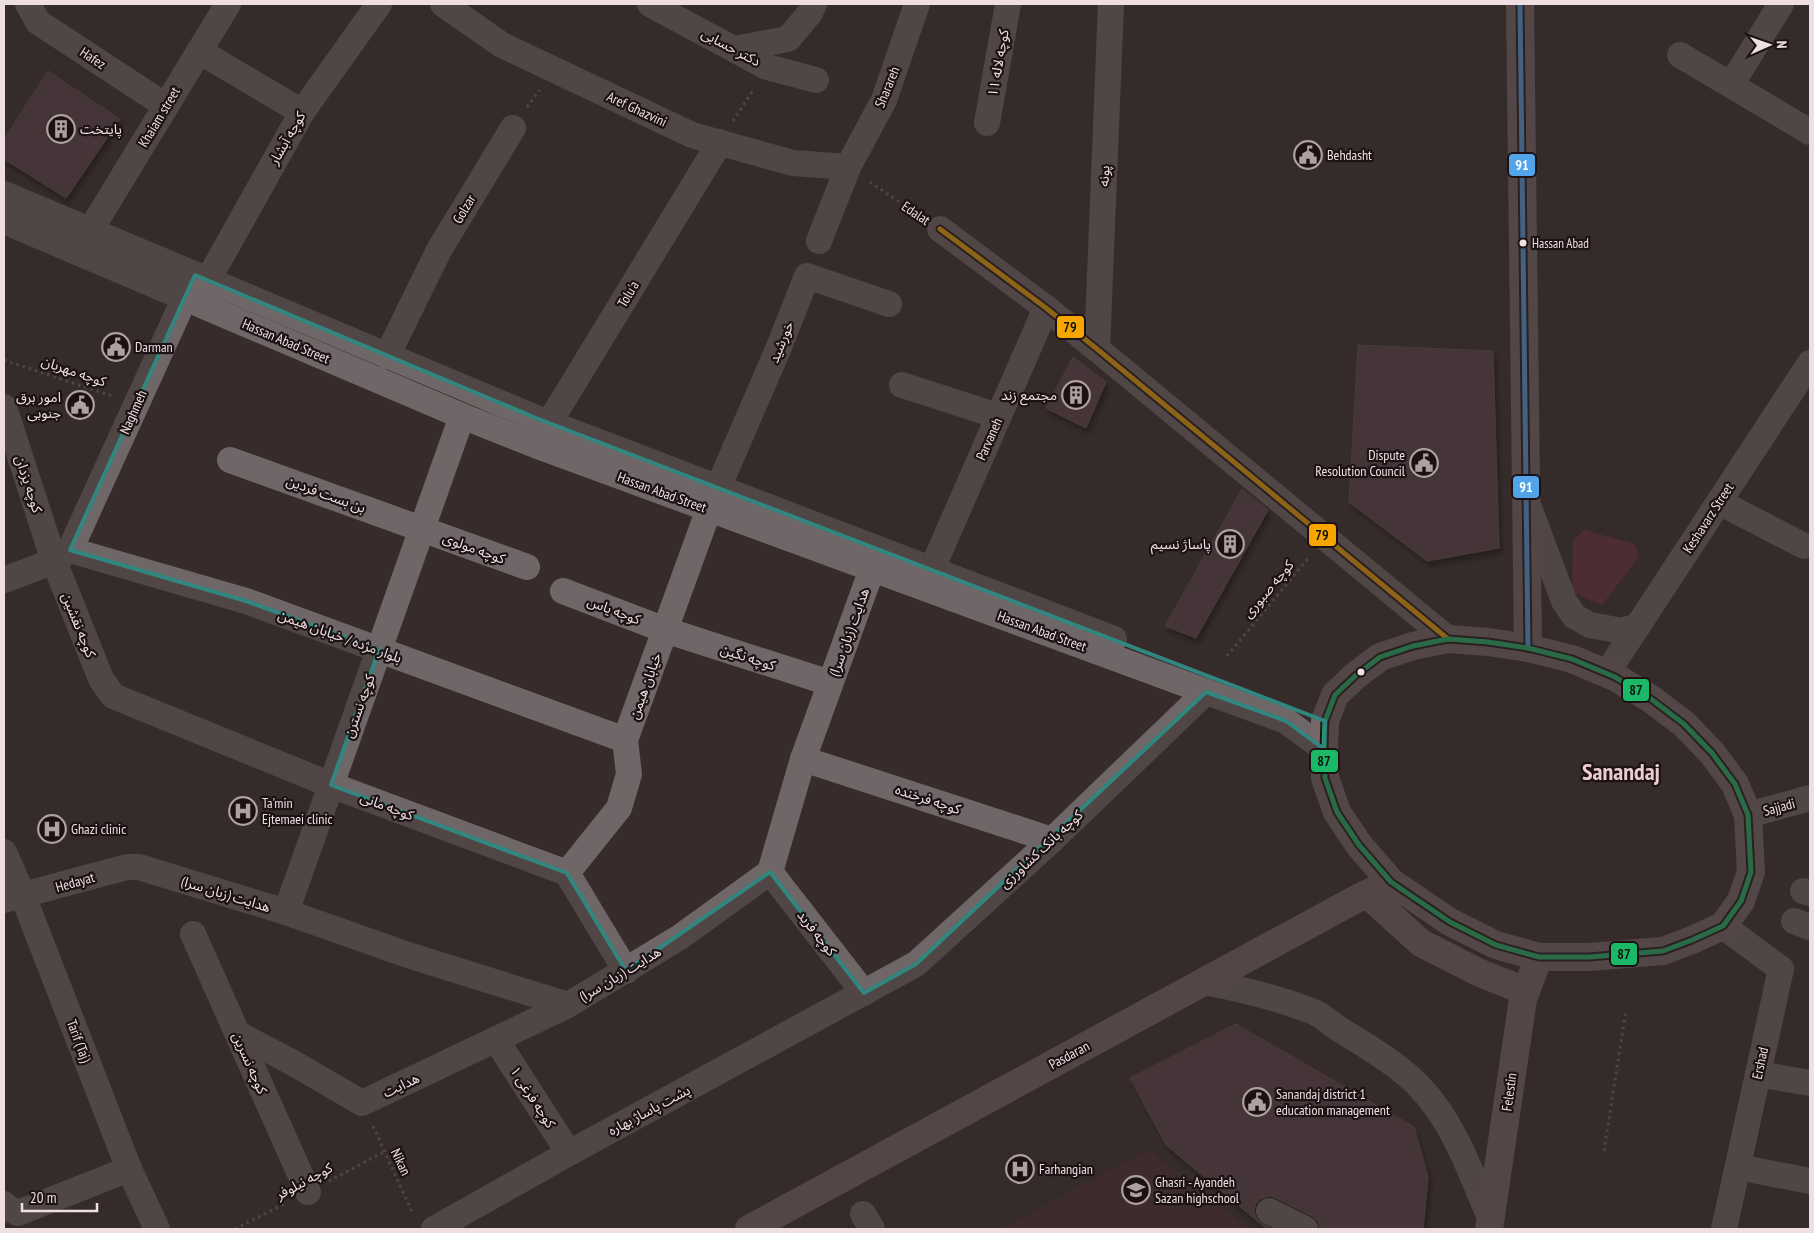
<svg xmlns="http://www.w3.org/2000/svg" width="1814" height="1233" font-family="'PT Sans Narrow','Noto Sans Arabic',sans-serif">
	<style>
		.built { fill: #472c30 }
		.green { fill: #65303c }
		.building { fill: #594247; stroke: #5a4f50; filter: url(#shadow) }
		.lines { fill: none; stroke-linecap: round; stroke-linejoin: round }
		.path { stroke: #6d6566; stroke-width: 3; stroke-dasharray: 2.5 4; stroke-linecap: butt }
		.minor { stroke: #6f6667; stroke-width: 26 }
		.major { stroke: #766769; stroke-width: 28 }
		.bus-1-casing { stroke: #1c1214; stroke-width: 9 }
		.bus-2-casing { stroke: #1c1214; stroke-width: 9 }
		.bus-3-casing { stroke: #1c1214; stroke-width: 9 }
		.bus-1 { stroke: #53a3e8; stroke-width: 5 }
		.bus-2 { stroke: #f7a600; stroke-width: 5 }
		.bus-3 { stroke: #1ab867; stroke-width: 5 }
		.marked { fill: none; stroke: #31867f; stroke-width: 4; stroke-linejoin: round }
		.bus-dot { fill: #f0dfe2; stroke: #1c1214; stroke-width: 2 }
		.labels { text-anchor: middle; stroke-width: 4.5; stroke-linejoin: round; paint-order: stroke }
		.bus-label { font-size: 13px; fill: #f0dfe2; stroke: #1c1214; text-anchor: start }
		.street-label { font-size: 14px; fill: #f0dfe2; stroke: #1c1214 }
		.poi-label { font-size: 14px; fill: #f0dfe2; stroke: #1c1214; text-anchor: start }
		.town-label { font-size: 24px; font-weight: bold; fill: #ebccd0; stroke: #1c1214 }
		.line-badge { stroke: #1c1214; stroke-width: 2 }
		.badge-label { font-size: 14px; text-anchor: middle; font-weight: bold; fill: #fff }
		.pale-badge-label { font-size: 14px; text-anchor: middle; font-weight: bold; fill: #111 }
	</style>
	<defs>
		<filter id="shadow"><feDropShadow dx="3" dy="5.5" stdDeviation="2.5" flood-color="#0009"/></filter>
	</defs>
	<rect width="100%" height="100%" fill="#372b2c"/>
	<polygon class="built" points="1149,1150 1248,1229 1001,1229"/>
	<polygon class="green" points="1584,530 1635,544 1639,556 1602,605 1572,592 1573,541"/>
	<g class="building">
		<polygon points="48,71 120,119 66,198 4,159 4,139"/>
		<polygon points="1358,345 1493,351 1499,548 1427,561 1349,502"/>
		<polygon points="1073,357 1106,382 1086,428 1046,408"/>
		<polygon points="1242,489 1268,510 1196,638 1165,626"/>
		<polygon points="1236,1024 1414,1127 1428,1177 1423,1229 1320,1229 1318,1221 1312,1216 1276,1198 1269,1196 1260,1199 1255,1205 1254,1211 1257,1220 1272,1229 1267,1229 1166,1145 1130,1078"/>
	</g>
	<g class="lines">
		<g class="path">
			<polyline points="527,107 540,90"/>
			<polyline points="733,121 754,89"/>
			<polyline points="870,182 920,216"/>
			<polyline points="4,360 112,396"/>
			<polyline points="1227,656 1310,556"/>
			<polyline points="373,1126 413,1214"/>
			<polyline points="1604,1151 1626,1010"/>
			<polyline points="329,1181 384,1152"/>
			<polyline points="235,1229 286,1203"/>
		</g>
		<g class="minor">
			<polyline points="28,4 38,22 166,106"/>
			<polyline points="443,4 502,45 692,135 793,163 848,167"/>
			<polyline points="650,4 767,67 816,80"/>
			<polyline points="734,49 788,39 810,13 814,4"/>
			<polyline points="199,51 302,112"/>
			<polyline points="1680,55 1810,132"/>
			<polyline points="1731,85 1781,4"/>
			<polyline points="987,123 1008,4"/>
			<polyline points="4,194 536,418 1114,639"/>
			<polyline points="4,221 462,416 535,445 1286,721 1324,749"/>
			<polyline points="940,229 1046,308 1097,349 1448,639"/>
			<polyline points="90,231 228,4"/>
			<polyline points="819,241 848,167 884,100 917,4"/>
			<polyline points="208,280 302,112 379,4"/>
			<polyline points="1097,349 1111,4"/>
			<polyline points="387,356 439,250 513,128"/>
			<polyline points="902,385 998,416"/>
			<polyline points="4,407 54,561 101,679 113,696 331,785 567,873 626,971"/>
			<polyline points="540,438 720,142"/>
			<polyline points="230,460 527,567"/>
			<polyline points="1527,502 1564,601 1574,616 1590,625 1622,631 1638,626"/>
			<polyline points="1719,502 1804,546"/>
			<polyline points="70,550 192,282"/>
			<polyline points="932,569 1046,308"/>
			<polyline points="4,580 54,561 70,550 246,601 625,740"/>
			<polyline points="563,591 665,630 830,683"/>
			<polyline points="1607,673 1810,363"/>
			<polyline points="803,759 1052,840"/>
			<polyline points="1748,815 1810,798"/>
			<polyline points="4,852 23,896 129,1169 157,1229"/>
			<polyline points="770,872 864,993"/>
			<polyline points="567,873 619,808 629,774 625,740 709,509 779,347 807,276 889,304"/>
			<polyline points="1803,891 1810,893"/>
			<polyline points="4,900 127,867 139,867 286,912 408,955 568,1005 680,937 770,872 803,759 872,569 876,551"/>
			<polyline points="286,912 462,416"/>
			<polyline points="1794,921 1810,927"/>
			<polyline points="1723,926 1781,969 1724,1229"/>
			<polyline points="193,934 308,1192"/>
			<path d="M1204,982c37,7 75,16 110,30 9,4 17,12 25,17 34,21 72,42 95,75 26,35 40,77 57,116"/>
			<polyline points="238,1034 295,1064 362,1103 568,1005"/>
			<polyline points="497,1041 569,1153"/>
			<polyline points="1758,1074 1810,1083"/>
			<polyline points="1738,1167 1810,1181"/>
			<polyline points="4,1204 6,1207 18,1213 129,1169"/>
			<polyline points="1269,1211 1305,1229"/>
			<polyline points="863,1214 872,1229"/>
			<polyline points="434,1229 569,1153 916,964 1052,840 1206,692"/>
		</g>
		<g class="major">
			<polyline points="1520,4 1528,648"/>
			<polygon points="1448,639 1488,642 1528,648 1572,659 1615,677 1651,699 1684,724 1712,753 1735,784 1748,815 1751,872 1741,901 1723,926 1692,940 1663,951 1589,957 1539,957 1496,945 1450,922 1391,882 1359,845 1337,812 1325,778 1324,749 1325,721 1335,695 1355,676 1380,657 1413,646"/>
			<polyline points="1367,894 1421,943 1480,973 1525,991"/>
			<polyline points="749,1229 1358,898 1391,882"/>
			<polyline points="1489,1229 1523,999 1539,957"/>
		</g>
		<defs>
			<polyline id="bus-1" points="1520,4 1528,648"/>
			<polyline id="bus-2" points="940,229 1046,308 1097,349 1448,639"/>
			<polygon id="bus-3" points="1448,639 1488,642 1528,648 1572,659 1615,677 1651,699 1684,724 1712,753 1735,784 1748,815 1751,872 1741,901 1723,926 1692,940 1663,951 1589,957 1539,957 1496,945 1450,922 1391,882 1359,845 1337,812 1325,778 1324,749 1325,721 1335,695 1355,676 1380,657 1413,646"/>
		</defs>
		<use href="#bus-1" class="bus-1-casing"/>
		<use href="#bus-2" class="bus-2-casing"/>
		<use href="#bus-3" class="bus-3-casing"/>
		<use href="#bus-1" class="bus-1"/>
		<use href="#bus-2" class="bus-2"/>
		<use href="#bus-3" class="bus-3"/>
	</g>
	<path d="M0 0H1814V1233H0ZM195,275l341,143 789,303 -1,28 -38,-28 -80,-29 -290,272 -52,29 -94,-121 -144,99 -59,-98 -236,-88 48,-135 -133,-49 -176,-51z" fill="#372b2c" fill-opacity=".55" fill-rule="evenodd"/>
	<path class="marked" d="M195,275l341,143 789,303 -1,28 -38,-28 -80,-29 -290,272 -52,29 -94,-121 -144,99 -59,-98 -236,-88 48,-135 -133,-49 -176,-51z"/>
	<defs>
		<symbol id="building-ring" viewBox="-11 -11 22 22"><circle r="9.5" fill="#1c1214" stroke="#afa0a2" stroke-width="1.5"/><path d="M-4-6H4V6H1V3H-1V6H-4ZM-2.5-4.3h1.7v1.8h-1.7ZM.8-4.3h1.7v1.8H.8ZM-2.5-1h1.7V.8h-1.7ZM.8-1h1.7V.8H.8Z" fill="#afa0a2"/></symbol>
		<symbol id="civic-ring" viewBox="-11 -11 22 22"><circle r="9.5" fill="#1c1214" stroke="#afa0a2" stroke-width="1.5"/><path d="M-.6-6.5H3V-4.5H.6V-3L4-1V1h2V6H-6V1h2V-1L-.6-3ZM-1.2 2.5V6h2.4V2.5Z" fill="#afa0a2"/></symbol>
		<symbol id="hospital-ring" viewBox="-11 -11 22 22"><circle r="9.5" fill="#1c1214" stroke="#afa0a2" stroke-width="1.5"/><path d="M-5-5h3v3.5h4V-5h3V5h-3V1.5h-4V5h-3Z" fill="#afa0a2"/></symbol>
		<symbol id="school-ring" viewBox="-11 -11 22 22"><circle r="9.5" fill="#1c1214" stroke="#afa0a2" stroke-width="1.5"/><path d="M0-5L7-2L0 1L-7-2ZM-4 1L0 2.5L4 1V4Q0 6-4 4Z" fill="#afa0a2"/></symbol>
	</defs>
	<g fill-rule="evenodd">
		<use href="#building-ring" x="45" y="113" width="32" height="32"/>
		<use href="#civic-ring" x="1292" y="139" width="32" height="32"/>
		<use href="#civic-ring" x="100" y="331" width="32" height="32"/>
		<use href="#building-ring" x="1060" y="379" width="32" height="32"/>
		<use href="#civic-ring" x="64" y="389" width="32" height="32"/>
		<use href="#civic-ring" x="1408" y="447" width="32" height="32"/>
		<use href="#building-ring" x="1214" y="528" width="32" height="32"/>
		<use href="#hospital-ring" x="227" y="795" width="32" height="32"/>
		<use href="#hospital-ring" x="36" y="813" width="32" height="32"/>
		<use href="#civic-ring" x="1241" y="1086" width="32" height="32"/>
		<use href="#hospital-ring" x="1004" y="1153" width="32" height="32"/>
		<use href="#school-ring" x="1120" y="1174" width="32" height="32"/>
	</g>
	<g class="bus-dot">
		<circle cx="1523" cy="243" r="4.5"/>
		<circle cx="1361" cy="672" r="4.5"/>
	</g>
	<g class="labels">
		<g class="bus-label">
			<text x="1532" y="248">Hassan Abad</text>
		</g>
		<g class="street-label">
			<text transform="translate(731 47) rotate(28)" y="5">دکتر حسابی</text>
			<text transform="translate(93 58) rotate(33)" y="5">Hafez</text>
			<text transform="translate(998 63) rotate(-80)" y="5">کوچه لاله ۱۱</text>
			<text transform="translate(887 87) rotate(-68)" y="5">Sharareh</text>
			<text transform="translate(637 109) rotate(25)" y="5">Aref Ghazvini</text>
			<text transform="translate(159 117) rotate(-59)" y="5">Khaiam street</text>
			<text transform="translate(287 138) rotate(-60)" y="5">کوچه آبشار</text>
			<text transform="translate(1104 176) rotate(-88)" y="5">پونه</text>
			<text transform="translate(464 209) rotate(-59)" y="5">Golzar</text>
			<text transform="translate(916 213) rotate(34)" y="5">Edalat</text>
			<text transform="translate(628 294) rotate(-59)" y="5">Tolu'a</text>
			<text transform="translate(286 341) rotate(23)" y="5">Hassan Abad Street</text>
			<text transform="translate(781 342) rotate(-68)" y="5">خورشید</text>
			<text transform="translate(74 371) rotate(19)" y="5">کوچه مهربان</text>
			<text transform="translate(133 412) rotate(-66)" y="5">Naghmeh</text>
			<text transform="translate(989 439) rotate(-66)" y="5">Parvaneh</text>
			<text transform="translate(29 484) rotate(72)" y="5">کوچه یزدان</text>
			<text transform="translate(662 492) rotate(20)" y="5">Hassan Abad Street</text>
			<text transform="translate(326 494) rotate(20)" y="5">بن بست فردین</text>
			<text transform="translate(1708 518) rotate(-57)" y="5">Keshavarz Street</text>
			<text transform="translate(474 548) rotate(20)" y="5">کوچه مولوی</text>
			<text transform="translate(1268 589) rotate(-50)" y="5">کوچه صبوری</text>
			<text transform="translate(614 610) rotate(21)" y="5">کوچه یاس</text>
			<text transform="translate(79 625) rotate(68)" y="5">کوچه نقشین</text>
			<text transform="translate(1042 631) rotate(20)" y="5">Hassan Abad Street</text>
			<text transform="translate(849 632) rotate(-70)" y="5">هدایت (زبان سرا)</text>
			<text transform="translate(340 636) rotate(20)" y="5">بلوار مژده / خیابان هیمن</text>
			<text transform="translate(748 657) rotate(18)" y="5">کوچه نگین</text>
			<text transform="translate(645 686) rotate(-70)" y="5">خیابان هیمن</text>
			<text transform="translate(359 706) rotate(-70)" y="5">کوچه نسترن</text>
			<text transform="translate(928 799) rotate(18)" y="5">کوچه فرخنده</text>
			<text transform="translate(387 806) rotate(21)" y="5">کوچه مانی</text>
			<text transform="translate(1779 807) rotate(-15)" y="5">Sajjadi</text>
			<text transform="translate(1041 849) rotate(-43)" y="5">کوچه بانک کشاورزی</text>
			<text transform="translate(75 882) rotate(-16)" y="5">Hedayat</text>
			<text transform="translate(226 894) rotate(17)" y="5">هدایت (زبان سرا)</text>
			<text transform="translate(817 933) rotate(52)" y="5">کوچه فرید</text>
			<text transform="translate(620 974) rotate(-31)" y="5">هدایت (زبان سرا)</text>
			<text transform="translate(79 1041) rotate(69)" y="5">Tarif (Taj)</text>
			<text transform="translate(1069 1055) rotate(-28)" y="5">Pasdaran</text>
			<text transform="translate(250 1063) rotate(66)" y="5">کوچه نسرین</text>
			<text transform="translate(1760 1063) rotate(-78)" y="5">Ershad</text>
			<text transform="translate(401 1085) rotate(-25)" y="5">هدایت</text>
			<text transform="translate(1509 1092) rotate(-82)" y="5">Felestin</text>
			<text transform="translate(533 1097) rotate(57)" y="5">کوچه فرغی ۱</text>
			<text transform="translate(649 1110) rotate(-28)" y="5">پشت پاساژ بهاره</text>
			<text transform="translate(401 1162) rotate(65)" y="5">Nikan</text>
			<text transform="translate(304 1181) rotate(-28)" y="5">کوچه نیلوفر</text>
		</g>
		<g class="poi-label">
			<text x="80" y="134">پایتخت</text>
			<text x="1327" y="160">Behdasht</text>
			<text x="135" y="352">Darman</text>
			<text x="1057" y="400" text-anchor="end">مجتمع زند</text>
			<text x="61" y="402" text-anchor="end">امور برق<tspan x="61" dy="16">جنوبی</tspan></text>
			<text x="1405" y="460" text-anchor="end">Dispute<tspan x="1405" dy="16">Resolution Council</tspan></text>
			<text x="1211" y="549" text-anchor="end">پاساژ نسیم</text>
			<text x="262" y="808">Ta'min<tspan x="262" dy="16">Ejtemaei clinic</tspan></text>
			<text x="71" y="834">Ghazi clinic</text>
			<text x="1276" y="1099">Sanandaj district 1<tspan x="1276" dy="16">education management</tspan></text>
			<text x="1039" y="1174">Farhangian</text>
			<text x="1155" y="1187">Ghasri - Ayandeh<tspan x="1155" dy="16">Sazan highschool</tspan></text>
		</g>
		<g class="town-label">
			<text x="1621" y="780">Sanandaj</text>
		</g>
	</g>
	<g class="line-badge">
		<rect x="1508" y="153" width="28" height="24" rx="5" fill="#53a3e8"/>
		<rect x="1056" y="315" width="29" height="24" rx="5" fill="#f7a600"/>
		<rect x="1512" y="475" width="28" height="24" rx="5" fill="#53a3e8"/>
		<rect x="1308" y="523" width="29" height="24" rx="5" fill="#f7a600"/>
		<rect x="1622" y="678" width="28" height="24" rx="5" fill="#1ab867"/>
		<rect x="1310" y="749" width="29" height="24" rx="5" fill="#1ab867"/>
		<rect x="1610" y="942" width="28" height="24" rx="5" fill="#1ab867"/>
	</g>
	<g class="badge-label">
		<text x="1522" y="170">91</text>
		<text x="1526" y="492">91</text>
	</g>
	<g class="pale-badge-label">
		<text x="1070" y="332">79</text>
		<text x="1322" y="540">79</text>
		<text x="1636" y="695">87</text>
		<text x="1324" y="766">87</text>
		<text x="1624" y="959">87</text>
	</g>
	<rect width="1814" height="1233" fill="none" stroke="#f0dfe2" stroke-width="10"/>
	<g transform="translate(1769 45) rotate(88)" stroke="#1c1214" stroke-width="4" paint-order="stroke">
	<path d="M0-4L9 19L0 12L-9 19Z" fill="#f0dfe2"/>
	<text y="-8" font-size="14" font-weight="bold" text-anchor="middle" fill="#f0dfe2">N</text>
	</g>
	<path d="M22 1203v8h75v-8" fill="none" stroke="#f0dfe2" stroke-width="2.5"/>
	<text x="30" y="1203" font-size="15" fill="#f0dfe2" stroke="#1c1214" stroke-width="4" paint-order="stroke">20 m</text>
</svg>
